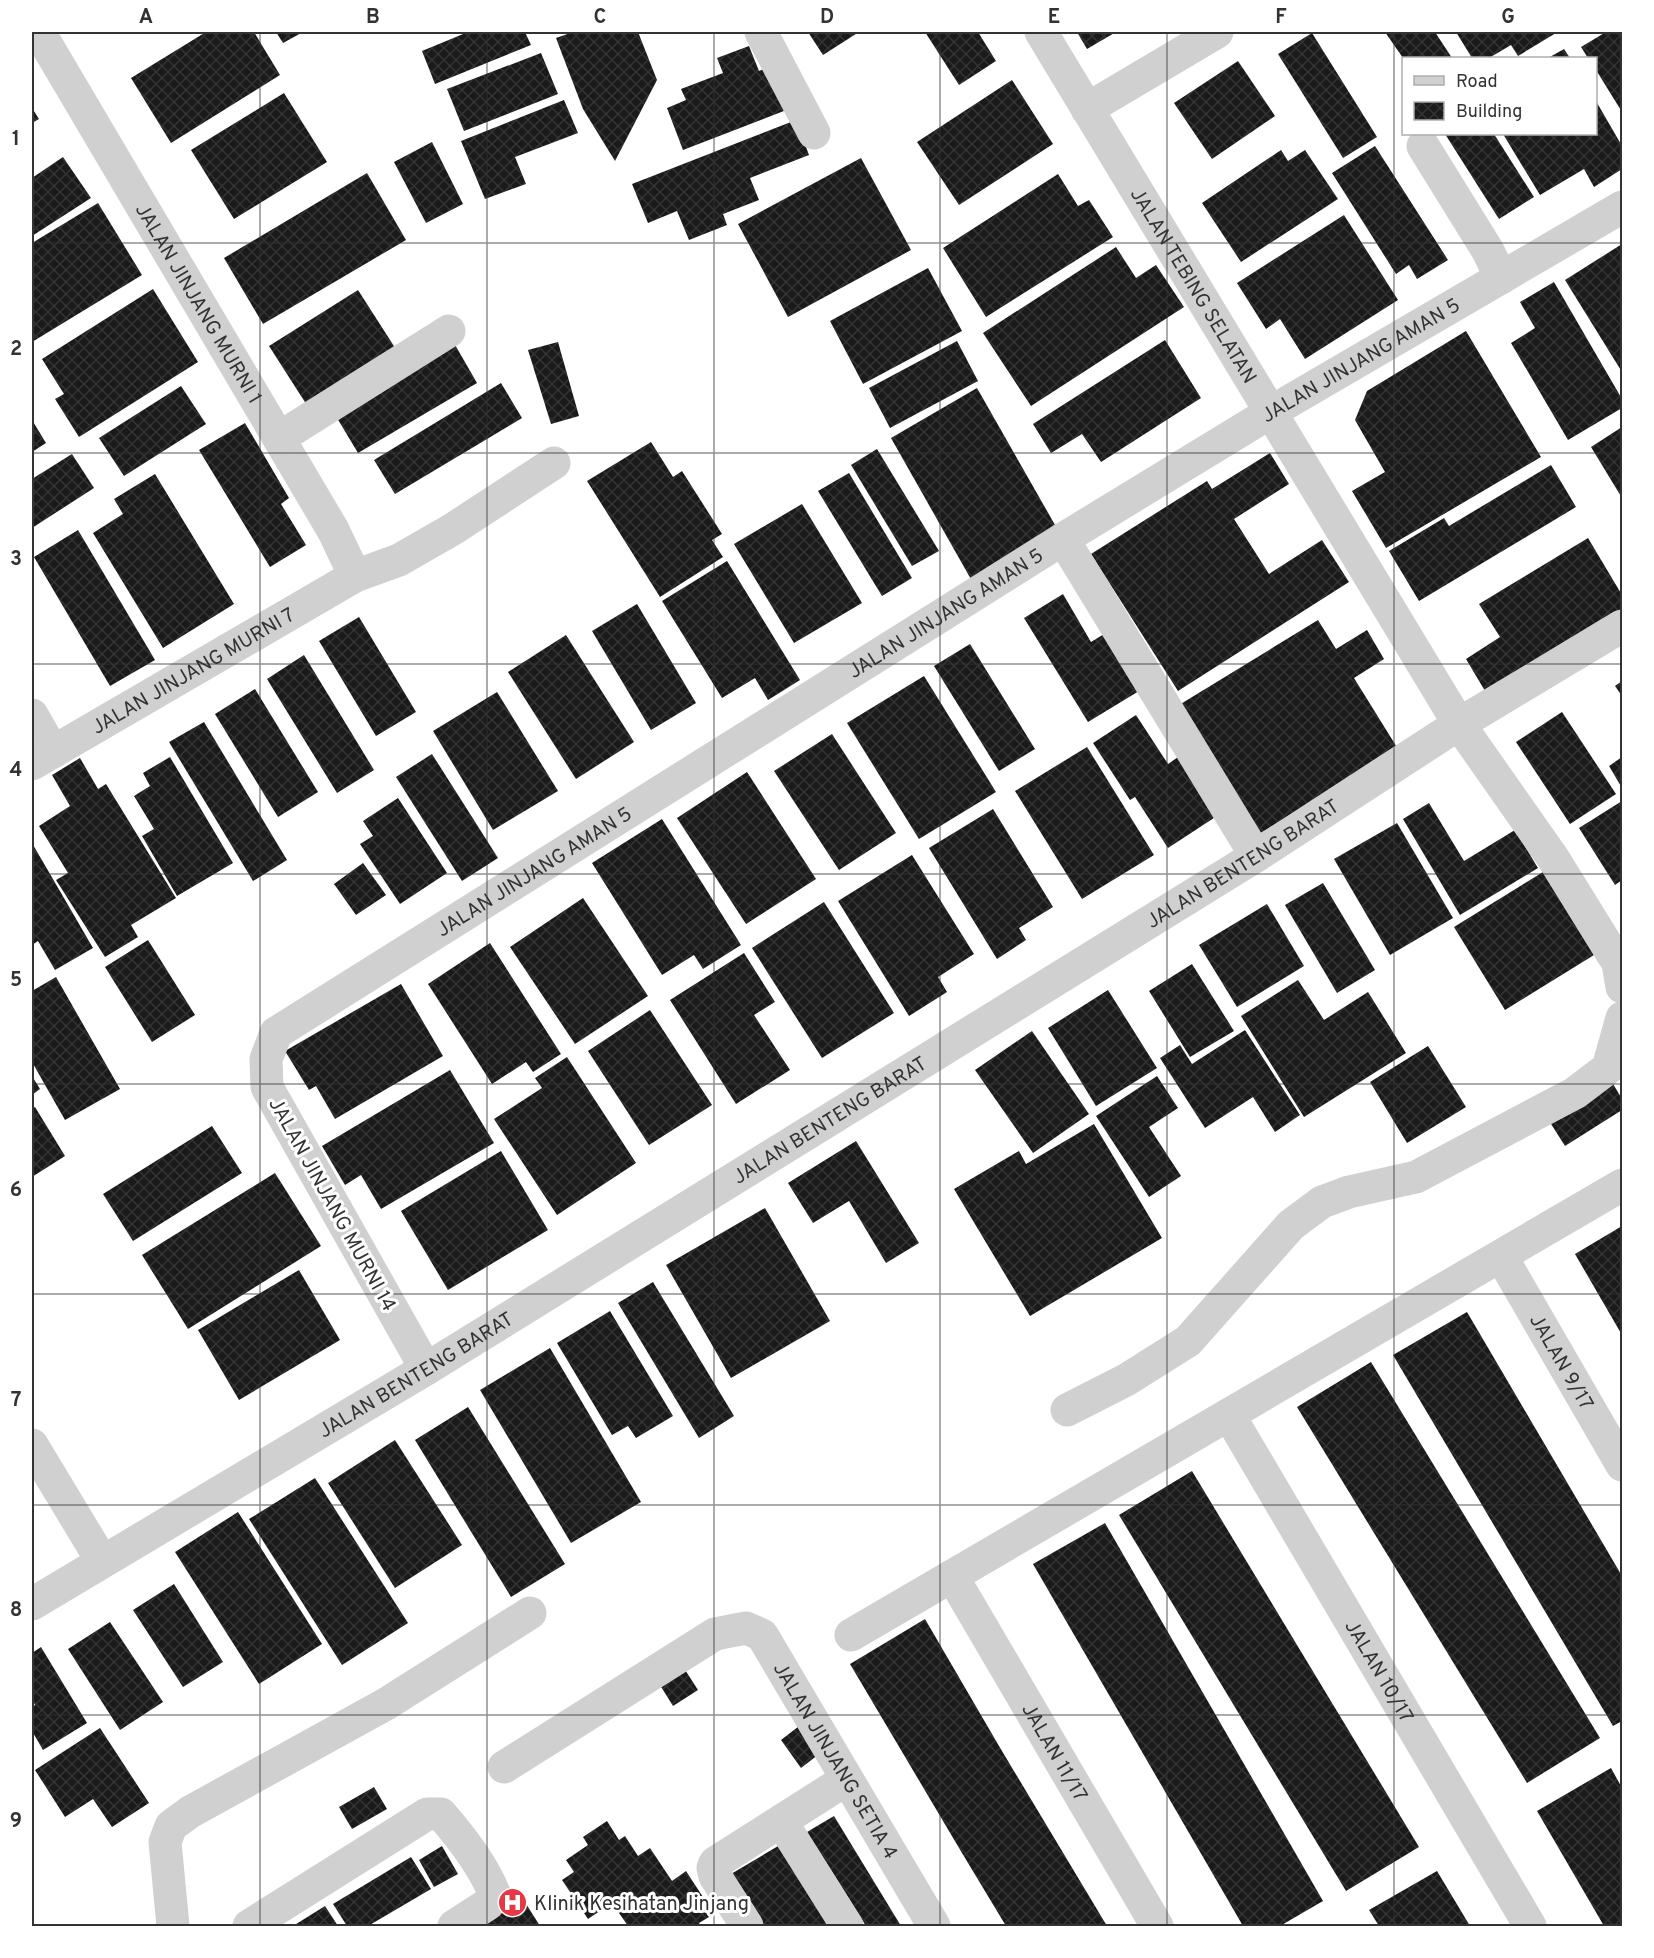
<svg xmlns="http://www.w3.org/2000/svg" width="1654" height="1958" font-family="Overpass,sans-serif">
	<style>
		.building { fill: url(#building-cross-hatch) }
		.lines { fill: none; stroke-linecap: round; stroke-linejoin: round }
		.minor { stroke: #d0d0d0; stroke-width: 33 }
		.grid { fill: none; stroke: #333; stroke-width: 1.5; stroke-opacity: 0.55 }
		.labels { text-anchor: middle; stroke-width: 6; stroke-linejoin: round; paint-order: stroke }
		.street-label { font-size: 20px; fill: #333; stroke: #fff }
		.poi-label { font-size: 20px; fill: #333; stroke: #fff; text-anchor: start }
		.neatline { fill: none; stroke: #333; stroke-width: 2 }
		.grid-label { font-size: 20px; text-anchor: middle; font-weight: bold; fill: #333 }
	</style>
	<defs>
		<pattern id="building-cross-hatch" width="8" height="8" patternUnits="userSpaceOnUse" patternTransform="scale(1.5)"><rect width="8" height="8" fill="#1a1a1a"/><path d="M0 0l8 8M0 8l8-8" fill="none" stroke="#333"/></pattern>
	</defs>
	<rect width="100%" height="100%" fill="#fff"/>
	<g class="building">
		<polygon points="206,32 254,32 280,75 171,143 131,78"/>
		<polygon points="276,32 303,32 283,43"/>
		<polygon points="468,32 525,32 531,45 435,84 422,51"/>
		<polygon points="573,32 638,32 657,80 615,161 583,109 556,38"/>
		<polygon points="808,32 859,32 823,55"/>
		<polygon points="925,32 978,32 996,61 959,85"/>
		<polygon points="1077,32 1116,32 1087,49"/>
		<polygon points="1385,32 1435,32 1452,58 1403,58"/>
		<polygon points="1456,32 1555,32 1556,33 1518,56 1511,45 1489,58 1472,58"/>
		<polygon points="1606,32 1622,32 1622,112 1596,70 1596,58 1588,58 1581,47"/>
		<polygon points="1312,33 1377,137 1343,158 1278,54"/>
		<polygon points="749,46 759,71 772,66 789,109 683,150 667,108 686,100 681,89 723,73 717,58"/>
		<polygon points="1564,49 1570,58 1548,58"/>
		<polygon points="541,53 558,94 464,131 447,89"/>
		<polygon points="1238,61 1275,116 1212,159 1174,103"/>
		<polygon points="1012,80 1053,144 959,205 917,142"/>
		<polygon points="284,93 327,162 234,219 191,150"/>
		<polygon points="564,100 578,133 515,157 526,184 485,199 461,141"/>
		<polygon points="1596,101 1622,146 1622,169 1594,187 1584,169 1540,195 1503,134 1596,134"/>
		<polygon points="32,108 39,119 32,123"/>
		<polygon points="796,120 809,155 750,178 759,200 723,214 727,225 689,240 677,211 648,223 632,184"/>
		<polygon points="1445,134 1494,134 1534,197 1499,219"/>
		<polygon points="432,142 463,204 426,223 394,162"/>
		<polygon points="1375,146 1448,260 1417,279 1409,265 1396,274 1332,173"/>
		<polygon points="1281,150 1288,161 1305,150 1338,199 1241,262 1202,203"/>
		<polygon points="63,157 91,198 32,236 32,178"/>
		<polygon points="861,158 911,250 788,317 738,224"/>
		<polygon points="367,173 406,240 263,324 224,258"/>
		<polygon points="1058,174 1078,206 1089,200 1113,237 986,317 943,248"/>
		<polygon points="98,203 142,275 32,342 32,243"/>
		<polygon points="1344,215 1398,300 1305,359 1280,319 1266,329 1237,283"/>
		<polygon points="1622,244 1622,372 1565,280"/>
		<polygon points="1116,247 1136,278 1156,265 1184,307 1031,406 983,333"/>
		<polygon points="928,268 962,331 863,384 830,321"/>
		<polygon points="1554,282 1622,399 1622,408 1568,440 1511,343 1535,328 1520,302"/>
		<polygon points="153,289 198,362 79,437 55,399 64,394 42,359"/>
		<polygon points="358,290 399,354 310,410 269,346"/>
		<polygon points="1466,331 1541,457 1386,548 1352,491 1385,472 1355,420 1367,391"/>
		<polygon points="1165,340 1201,398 1101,462 1082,434 1051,453 1033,424"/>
		<polygon points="957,341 978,381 890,428 869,388"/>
		<polygon points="558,342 579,416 551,424 528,350"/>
		<polygon points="454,343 477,383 358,453 334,413"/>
		<polygon points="501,383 522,418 395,494 374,460"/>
		<polygon points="181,386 206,424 124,476 99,438"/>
		<polygon points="977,388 1059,532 972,581 891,438"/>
		<polygon points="32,420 46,443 32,452"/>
		<polygon points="245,423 289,498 281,504 306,545 270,567 199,450"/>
		<polygon points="1622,427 1622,498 1591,447"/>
		<polygon points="651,442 673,477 682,471 722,534 712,540 723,557 660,597 587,481"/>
		<polygon points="877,449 939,551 912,566 851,465"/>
		<polygon points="1270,453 1289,484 1234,519 1269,574 1322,540 1349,582 1178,691 1091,554 1207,481 1212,489"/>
		<polygon points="72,454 94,488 32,528 32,479"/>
		<polygon points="1551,465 1576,507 1419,601 1389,551 1444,518 1449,526"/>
		<polygon points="849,473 912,578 882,596 818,491"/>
		<polygon points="155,474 234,604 163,648 93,533 123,514 114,499"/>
		<polygon points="802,504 862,603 794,643 734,544"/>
		<polygon points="78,530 155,660 110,686 34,557"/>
		<polygon points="1588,538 1622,595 1622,614 1488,696 1466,659 1500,637 1479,604"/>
		<polygon points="727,561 800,680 768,700 755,678 722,698 662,601"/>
		<polygon points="1063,594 1091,642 1109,631 1144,688 1088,722 1024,618"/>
		<polygon points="637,604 696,703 651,730 592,631"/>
		<polygon points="359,617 416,712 376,736 319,641"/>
		<polygon points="1318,620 1336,649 1367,630 1384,659 1354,678 1398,749 1259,834 1179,705"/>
		<polygon points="566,635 634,742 576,779 508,672"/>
		<polygon points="970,644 1035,749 999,771 934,666"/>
		<polygon points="304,655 374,770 337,793 267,679"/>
		<polygon points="924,676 996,792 919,839 847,723"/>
		<polygon points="1622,681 1622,696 1615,686"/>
		<polygon points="255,689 318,792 278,817 215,714"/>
		<polygon points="497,692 558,791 493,830 433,731"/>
		<polygon points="1562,712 1616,794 1570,824 1516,742"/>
		<polygon points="1136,715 1168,764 1181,755 1220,814 1168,848 1135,797 1130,800 1093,743"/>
		<polygon points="204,722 287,860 253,881 169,742"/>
		<polygon points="832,734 896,833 839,870 774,771"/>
		<polygon points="1087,747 1154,855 1082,899 1015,791"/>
		<polygon points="432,754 498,858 462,881 396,777"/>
		<polygon points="170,757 233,863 177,896 142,836 154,829 134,796 150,786 143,773"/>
		<polygon points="1622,757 1622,788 1609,766"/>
		<polygon points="80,758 98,789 106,784 176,898 131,925 138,937 105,957 56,880 68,873 39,826 70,806 52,775"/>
		<polygon points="747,772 816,879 746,924 677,818"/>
		<polygon points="398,798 447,873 400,904 360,844 373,836 363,821"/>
		<polygon points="1622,801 1622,880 1615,885 1579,828"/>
		<polygon points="1429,803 1464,861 1515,830 1538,868 1460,915 1403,819"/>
		<polygon points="993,809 1053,907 1019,928 1026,940 997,959 929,848"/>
		<polygon points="662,819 741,945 703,969 694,955 662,975 592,863"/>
		<polygon points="1397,823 1453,918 1390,955 1334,859"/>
		<polygon points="32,843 93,948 55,970 38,941 32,945"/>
		<polygon points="912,855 974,954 938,977 947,992 909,1016 838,901"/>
		<polygon points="363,863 386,895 356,915 334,884"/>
		<polygon points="1543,872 1594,955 1505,1010 1454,927"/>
		<polygon points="1323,883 1375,970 1337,993 1285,905"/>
		<polygon points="583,898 648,996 575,1044 510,947"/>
		<polygon points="824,902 894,1013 822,1058 752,948"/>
		<polygon points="1267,904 1304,966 1237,1007 1199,945"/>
		<polygon points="148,940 195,1015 152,1042 105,967"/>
		<polygon points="490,943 561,1054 533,1072 526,1062 492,1084 428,984"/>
		<polygon points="744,953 775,1002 754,1015 790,1070 736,1104 670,1000"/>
		<polygon points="1192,964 1234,1031 1190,1057 1149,991"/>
		<polygon points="56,977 120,1089 65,1120 32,1062 32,991"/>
		<polygon points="1298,980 1324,1020 1368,992 1406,1053 1304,1117 1241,1016"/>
		<polygon points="401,984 443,1056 335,1119 316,1086 309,1090 285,1051"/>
		<polygon points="1108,990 1157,1068 1096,1106 1048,1028"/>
		<polygon points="650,1010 712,1105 649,1145 588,1051"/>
		<polygon points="1245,1030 1300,1115 1275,1132 1253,1097 1205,1128 1160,1058 1180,1045 1192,1064"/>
		<polygon points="1032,1031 1089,1114 1033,1153 975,1070"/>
		<polygon points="1428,1046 1466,1107 1407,1143 1370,1082"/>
		<polygon points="567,1057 636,1163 557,1215 494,1119 542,1088 535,1078"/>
		<polygon points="450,1070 494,1143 381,1209 361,1175 345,1185 322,1146"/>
		<polygon points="32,1076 40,1089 32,1095"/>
		<polygon points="1157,1076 1178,1108 1149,1127 1181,1176 1149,1197 1096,1116"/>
		<polygon points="1609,1077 1622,1099 1622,1110 1565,1146 1546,1116"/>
		<polygon points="35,1107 65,1156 32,1177 32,1109"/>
		<polygon points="1094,1124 1162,1238 1030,1316 954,1189 1019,1151 1026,1164"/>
		<polygon points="212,1126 242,1173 133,1241 103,1194"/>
		<polygon points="856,1141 919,1243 886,1263 849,1201 813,1223 788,1183"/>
		<polygon points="501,1151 548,1230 448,1290 401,1211"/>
		<polygon points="275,1173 321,1246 188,1329 142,1255"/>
		<polygon points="765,1208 830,1321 731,1378 666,1265"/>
		<polygon points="1622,1226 1622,1335 1575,1254"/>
		<polygon points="299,1270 340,1340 239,1400 198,1330"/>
		<polygon points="653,1282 734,1416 699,1438 618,1303"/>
		<polygon points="610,1311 673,1416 636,1438 628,1426 612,1435 557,1343"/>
		<polygon points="1467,1312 1622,1576 1622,1721 1613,1726 1393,1355"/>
		<polygon points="550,1348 641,1502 571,1543 480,1390"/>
		<polygon points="1371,1362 1600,1738 1527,1783 1297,1407"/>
		<polygon points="468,1407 565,1564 511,1597 415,1440"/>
		<polygon points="395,1440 462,1545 395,1588 328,1483"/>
		<polygon points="1192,1471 1419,1847 1346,1891 1119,1515"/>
		<polygon points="315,1478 408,1623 342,1665 249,1519"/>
		<polygon points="238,1512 322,1644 259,1684 175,1552"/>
		<polygon points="1105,1523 1323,1901 1280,1926 1243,1926 1033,1564"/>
		<polygon points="174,1584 223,1662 183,1687 133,1610"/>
		<polygon points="925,1619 999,1746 1107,1926 1006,1926 962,1853 850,1664"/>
		<polygon points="110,1622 163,1702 120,1730 68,1649"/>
		<polygon points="41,1647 87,1723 43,1750 32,1731 32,1707 35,1705 32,1699 32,1653"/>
		<polygon points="680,1662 698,1690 673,1706 655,1677"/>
		<polygon points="803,1723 823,1751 801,1768 781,1740"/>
		<polygon points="100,1728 149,1803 112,1827 93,1799 65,1817 35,1770"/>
		<polygon points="1611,1768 1622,1788 1622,1926 1604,1926 1537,1811"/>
		<polygon points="374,1787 387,1809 352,1829 339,1807"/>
		<polygon points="834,1816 901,1926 866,1926 807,1832"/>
		<polygon points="607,1821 619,1840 625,1836 638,1856 650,1848 672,1881 686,1871 714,1914 699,1923 701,1926 628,1926 612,1903 588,1919 562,1880 574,1872 566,1860 588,1845 583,1837"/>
		<polygon points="790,1839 841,1926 762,1926 731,1874"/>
		<polygon points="442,1846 458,1874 434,1887 419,1860"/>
		<polygon points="411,1857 431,1889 368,1926 347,1926 333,1904"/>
		<polygon points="1437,1871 1470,1926 1379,1926 1369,1910"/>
		<polygon points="518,1891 540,1926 488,1926 481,1915"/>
		<polygon points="325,1906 338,1926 293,1926"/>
	</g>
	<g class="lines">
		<g class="minor">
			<path id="s1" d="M39,32l294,498 22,46"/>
			<polyline points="761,32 814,133"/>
			<path id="s2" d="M1041,32l418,692 94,134 65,105 4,24"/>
			<polyline points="1087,109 1217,32"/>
			<polyline points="1423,146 1488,251 1501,278"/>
			<polyline points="279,438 449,331"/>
			<polyline points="1063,539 1256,856"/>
			<polyline points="32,715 53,752"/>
			<path id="s3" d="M32,764l323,-188 44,-16 54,-31 101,-66"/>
			<path id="s4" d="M1501,1256l121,209"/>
			<path id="s5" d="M426,1369l-159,-282 -1,-28 10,-26 787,-494 208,-127 351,-205"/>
			<polyline points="1067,1410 1126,1380 1188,1341 1291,1225 1322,1202 1349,1192 1416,1177 1575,1093 1608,1068 1622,1018"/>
			<path id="s6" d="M1229,1415l301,511"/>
			<polyline points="32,1445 102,1561"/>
			<path id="s7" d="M952,1576l205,350"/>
			<path id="s8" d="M32,1604l394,-235 830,-513 203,-132 163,-98"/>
			<polyline points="851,1635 1622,1185"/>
			<path id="s9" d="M504,1767l211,-133 31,-6 16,7 172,291"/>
			<polyline points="781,1821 847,1926"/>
			<polyline points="173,1926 165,1842 171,1826 190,1812 386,1704 530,1613"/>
			<path d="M249,1926l178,-112h14c20,23 42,51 53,79l-6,11 -34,22"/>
			<polyline points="747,1926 715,1876 713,1868 715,1863 847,1779"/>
		</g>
	</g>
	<path class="grid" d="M260,32v1894M487,32v1894M714,32v1894M940,32v1894M1167,32v1894M1394,32v1894M32,243h1590M32,453h1590M32,664h1590M32,874h1590M32,1084h1590M32,1294h1590M32,1505h1590M32,1715h1590"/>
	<defs>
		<symbol id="hospital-disc" viewBox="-11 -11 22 22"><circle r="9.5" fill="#e63946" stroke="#fff"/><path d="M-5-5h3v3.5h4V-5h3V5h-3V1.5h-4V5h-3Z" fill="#fff"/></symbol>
	</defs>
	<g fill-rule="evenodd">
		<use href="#hospital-disc" x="496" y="1886" width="33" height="33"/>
	</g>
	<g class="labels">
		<g class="street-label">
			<text dy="7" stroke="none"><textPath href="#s2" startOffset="296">JALAN TEBING SELATAN</textPath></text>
			<text dy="7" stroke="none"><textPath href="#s1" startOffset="315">JALAN JINJANG MURNI 1</textPath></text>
			<text dy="7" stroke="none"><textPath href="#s5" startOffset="1656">JALAN JINJANG AMAN 5</textPath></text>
			<text dy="7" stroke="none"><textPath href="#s5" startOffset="1170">JALAN JINJANG AMAN 5</textPath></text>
			<text dy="7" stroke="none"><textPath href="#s3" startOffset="186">JALAN JINJANG MURNI 7</textPath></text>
			<text dy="7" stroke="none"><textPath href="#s8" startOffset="1419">JALAN BENTENG BARAT</textPath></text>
			<text dy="7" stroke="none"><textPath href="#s5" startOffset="684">JALAN JINJANG AMAN 5</textPath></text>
			<text dy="7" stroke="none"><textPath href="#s8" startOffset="933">JALAN BENTENG BARAT</textPath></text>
			<text transform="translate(333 1204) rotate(61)" y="7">JALAN JINJANG MURNI 14</text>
			<text dy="7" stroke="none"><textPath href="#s4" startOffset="122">JALAN 9/17</textPath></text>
			<text dy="7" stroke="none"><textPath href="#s8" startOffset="447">JALAN BENTENG BARAT</textPath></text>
			<text dy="7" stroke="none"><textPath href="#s6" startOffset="297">JALAN 10/17</textPath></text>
			<text dy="7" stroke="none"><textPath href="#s7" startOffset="204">JALAN 11/17</textPath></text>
			<text dy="7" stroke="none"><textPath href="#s9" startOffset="444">JALAN JINJANG SETIA 4</textPath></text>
		</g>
		<g class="poi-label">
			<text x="534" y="1910">Klinik Kesihatan Jinjang</text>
		</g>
	</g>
	<rect width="1654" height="1958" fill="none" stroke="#ffffff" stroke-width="66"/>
	<rect x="1402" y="57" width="195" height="78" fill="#ffffff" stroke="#adadad" stroke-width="1.5"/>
	<rect x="1414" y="76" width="30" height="9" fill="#d0d0d0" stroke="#adadad" stroke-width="1.5"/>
	<text x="1456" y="87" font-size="18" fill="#333333">Road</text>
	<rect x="1414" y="102" width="30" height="18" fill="url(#building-cross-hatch)" stroke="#adadad" stroke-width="1.5"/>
	<text x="1456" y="117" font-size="18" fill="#333333">Building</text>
	<rect x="33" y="33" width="1588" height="1892" class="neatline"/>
	<g class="grid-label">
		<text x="146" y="23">A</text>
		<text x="373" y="23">B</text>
		<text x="600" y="23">C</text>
		<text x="827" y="23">D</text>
		<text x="1054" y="23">E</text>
		<text x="1281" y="23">F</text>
		<text x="1508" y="23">G</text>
		<text x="16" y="145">1</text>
		<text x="16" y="355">2</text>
		<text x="16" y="565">3</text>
		<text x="16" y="776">4</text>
		<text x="16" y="986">5</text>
		<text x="16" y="1196">6</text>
		<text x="16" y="1406">7</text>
		<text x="16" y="1616">8</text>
		<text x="16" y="1827">9</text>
	</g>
</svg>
